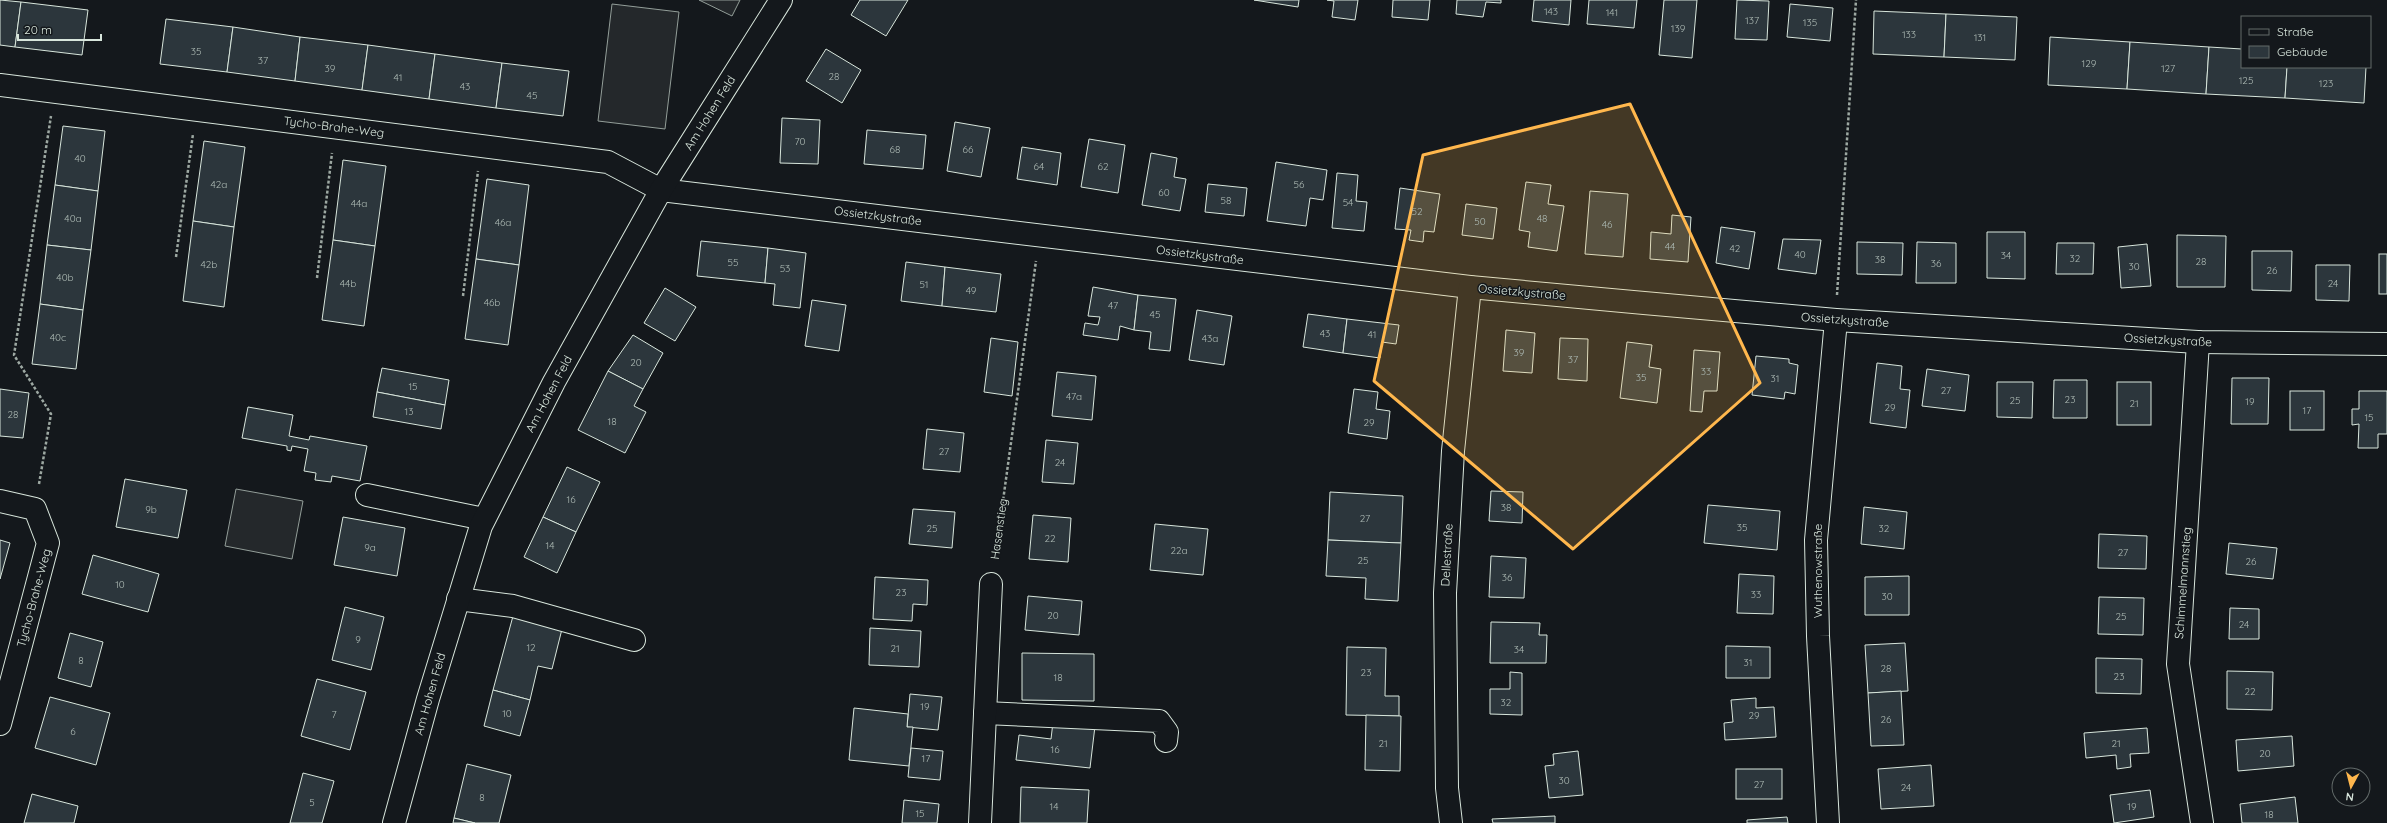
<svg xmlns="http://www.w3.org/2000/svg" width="2387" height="823" font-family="Quicksand,sans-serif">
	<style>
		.parking { fill: #24282b; stroke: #939e99 }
		.building { fill: #2c363c; stroke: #d8e6dc }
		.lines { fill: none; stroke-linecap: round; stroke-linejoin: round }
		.minor-casing { stroke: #d8e6dc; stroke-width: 24 }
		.path { stroke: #9da8a2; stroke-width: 2.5; stroke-dasharray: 3 2; stroke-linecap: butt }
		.minor { stroke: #14181c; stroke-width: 22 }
		.marked { fill: #ffb74d; fill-opacity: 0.2; stroke: #ffb74d; stroke-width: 3; stroke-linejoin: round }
		.labels { text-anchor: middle; stroke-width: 3; stroke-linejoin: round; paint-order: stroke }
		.number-label { font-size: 10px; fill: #adbab4 }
		.street-label { font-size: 12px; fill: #d8e6dc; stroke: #14181c }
	</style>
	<rect width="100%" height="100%" fill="#14181c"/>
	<g class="parking">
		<polygon points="699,0 740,0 732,16"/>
		<polygon points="612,4 679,12 665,129 598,121"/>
		<polygon points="236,489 303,501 292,559 225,546"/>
	</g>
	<g class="building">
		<polygon points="0,0 21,2 15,47 0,45"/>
		<polygon points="860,0 908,0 886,36 851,15"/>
		<polygon points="1254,0 1299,0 1298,7"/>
		<polygon points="1327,0 1358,0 1355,20 1332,17 1334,1"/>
		<polygon points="1393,0 1430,0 1428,20 1392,17"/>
		<polygon points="1457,0 1501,0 1501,3 1486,2 1483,17 1456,14"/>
		<polygon points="1534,0 1571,0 1569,25 1532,21"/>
		<polygon points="1589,0 1637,0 1634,28 1587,24"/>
		<polygon points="1664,0 1697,0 1692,58 1659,55"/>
		<polygon points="1737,0 1769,1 1767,40 1735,39"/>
		<polygon points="21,2 88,10 82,55 15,47"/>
		<polygon points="1790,4 1833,8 1830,41 1787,37"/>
		<polygon points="1874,11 1946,14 1944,57 1873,54"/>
		<polygon points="1946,14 2017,17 2015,60 1944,57"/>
		<polygon points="166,19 233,27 227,72 160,64"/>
		<polygon points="233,27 300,37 295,81 227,72"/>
		<polygon points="300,37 368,45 362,90 295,81"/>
		<polygon points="2050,37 2130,42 2127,89 2048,85"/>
		<polygon points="2130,42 2209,47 2206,94 2127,89"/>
		<polygon points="368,45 435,54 429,99 362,90"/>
		<polygon points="2209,47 2242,49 2242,67 2287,67 2285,98 2206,94"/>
		<polygon points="826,49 861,70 842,103 806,81"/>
		<polygon points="435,54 502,63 496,108 429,99"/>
		<polygon points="502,63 569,71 563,116 496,108"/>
		<polygon points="2287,67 2366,67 2364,103 2285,98"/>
		<polygon points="782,118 820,120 818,164 780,163"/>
		<polygon points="955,122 990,128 981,177 947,171"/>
		<polygon points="63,126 105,131 98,191 55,185"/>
		<polygon points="867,130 926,135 923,169 864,164"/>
		<polygon points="1089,139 1125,145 1118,193 1081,187"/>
		<polygon points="204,141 245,147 234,227 193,221"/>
		<polygon points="1022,147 1061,153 1057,185 1017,179"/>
		<polygon points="1151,153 1177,158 1174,177 1186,179 1180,211 1142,205"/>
		<polygon points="343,160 386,166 375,246 333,240"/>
		<polygon points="1276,162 1327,170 1323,200 1310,198 1306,226 1267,221"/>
		<polygon points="1337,173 1358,175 1356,201 1367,202 1364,231 1332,228"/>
		<polygon points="487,179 529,185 519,265 476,259"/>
		<polygon points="1526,182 1551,185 1548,204 1564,206 1557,251 1528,247 1530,232 1519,230"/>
		<polygon points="1208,184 1247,188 1244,216 1205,212"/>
		<polygon points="55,185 98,191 91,250 47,245"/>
		<polygon points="1400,188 1440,194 1434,232 1424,231 1423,242 1409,240 1411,230 1395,229"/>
		<polygon points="1590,191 1628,194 1623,257 1585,254"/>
		<polygon points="1466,204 1497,208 1493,239 1462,235"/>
		<polygon points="1672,215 1691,217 1688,262 1650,259 1651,232 1671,234"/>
		<polygon points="193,221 234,227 224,307 183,301"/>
		<polygon points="1721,227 1755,232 1749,269 1716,263"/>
		<polygon points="1987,232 2025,232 2025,279 1987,278"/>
		<polygon points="2177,235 2226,236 2225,287 2177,287"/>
		<polygon points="1783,239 1821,240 1816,274 1778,269"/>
		<polygon points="333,240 375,246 364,326 322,320"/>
		<polygon points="701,241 768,248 765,283 697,276"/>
		<polygon points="1857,242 1903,243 1902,275 1857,274"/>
		<polygon points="1917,242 1956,243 1956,283 1916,283"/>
		<polygon points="2057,243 2094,243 2093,274 2056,274"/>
		<polygon points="2147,244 2151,286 2121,288 2118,247"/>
		<polygon points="47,245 91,250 83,310 40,304"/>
		<polygon points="768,248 806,253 800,308 773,305 775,284 765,283"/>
		<polygon points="2252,251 2292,251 2291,291 2252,290"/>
		<rect x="2379" y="254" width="8" height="40"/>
		<polygon points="476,259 519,265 508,345 465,339"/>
		<polygon points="906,262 945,267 942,306 901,301"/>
		<polygon points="2316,265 2350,265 2349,301 2316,300"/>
		<polygon points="945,267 1001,274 996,312 942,306"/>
		<polygon points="1093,287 1138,295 1134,330 1120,326 1118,340 1083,335 1085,323 1098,325 1100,317 1088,316"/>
		<polygon points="665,288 696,307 675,341 644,323"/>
		<polygon points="1138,295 1176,299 1170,351 1149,349 1151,332 1134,330"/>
		<polygon points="812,300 846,305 839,351 805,346"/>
		<polygon points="40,304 83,310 76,369 32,364"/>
		<polygon points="1197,310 1232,316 1224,365 1189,360"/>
		<polygon points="1308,314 1347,319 1343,353 1303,347"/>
		<polygon points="1347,319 1399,325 1396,344 1382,342 1380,358 1343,353"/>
		<polygon points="1506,330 1535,333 1532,373 1503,371"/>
		<polygon points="633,335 663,353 643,389 608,371"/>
		<polygon points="991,338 1018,342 1012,396 984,392"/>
		<polygon points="1560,338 1588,339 1587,381 1558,379"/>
		<polygon points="1627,342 1652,345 1649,367 1661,369 1657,403 1620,398"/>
		<polygon points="1694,350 1720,352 1717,391 1704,391 1702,412 1690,411"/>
		<polygon points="1756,356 1789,359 1789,363 1798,365 1795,394 1785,392 1784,399 1752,395"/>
		<polygon points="1877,363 1902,366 1900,389 1910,390 1906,428 1870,423"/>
		<polygon points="382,368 449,380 445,405 377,392"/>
		<polygon points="1927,369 1969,375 1965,411 1922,406"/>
		<polygon points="608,371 643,389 634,406 646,412 625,453 578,430"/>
		<polygon points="1057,372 1096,376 1092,420 1052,416"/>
		<polygon points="2232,378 2269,378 2268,424 2231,424"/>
		<polygon points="2054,380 2087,380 2087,418 2053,418"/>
		<polygon points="1997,382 2033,382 2032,418 1997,417"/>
		<rect x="2117" y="382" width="34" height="43"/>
		<polygon points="0,389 29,393 23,438 0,436"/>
		<polygon points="1354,389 1378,392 1376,409 1390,411 1387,439 1348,433"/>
		<rect x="2290" y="391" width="34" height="39"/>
		<polygon points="2359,391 2387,391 2387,434 2378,434 2378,448 2358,448 2359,424 2352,425 2352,409 2359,409"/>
		<polygon points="377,392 445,405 441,429 373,417"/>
		<polygon points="248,407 293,415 289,436 309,440 310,436 367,446 360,481 332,476 331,482 315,480 316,473 304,471 308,449 292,446 291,451 287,450 287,446 242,438"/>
		<polygon points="927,429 964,433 960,472 923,469"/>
		<polygon points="1046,440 1078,443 1074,484 1042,482"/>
		<polygon points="567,467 600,482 576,532 543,517"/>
		<polygon points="125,479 187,490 178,538 116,527"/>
		<polygon points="1491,491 1523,492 1522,523 1489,521"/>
		<polygon points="1330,492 1403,496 1401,543 1328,540"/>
		<polygon points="1708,505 1780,511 1777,550 1704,543"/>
		<polygon points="1864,507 1907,512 1904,549 1861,544"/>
		<polygon points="913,509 955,512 952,548 909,544"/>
		<polygon points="1033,515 1071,518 1068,562 1029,559"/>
		<polygon points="343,517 405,528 397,576 334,565"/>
		<polygon points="543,517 576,532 557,573 524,557"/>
		<polygon points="1155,524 1208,529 1203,575 1150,570"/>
		<polygon points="2099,534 2147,536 2146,569 2098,568"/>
		<polygon points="0,540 10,543 0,579"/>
		<polygon points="1328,540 1401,543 1398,601 1365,599 1366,578 1326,576"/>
		<polygon points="2229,543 2277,548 2273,579 2226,574"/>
		<polygon points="93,555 159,574 148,612 82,594"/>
		<polygon points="1491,556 1526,558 1524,598 1489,597"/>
		<polygon points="1739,574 1774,576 1773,614 1737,613"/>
		<polygon points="1909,576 1909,615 1865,615 1865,577"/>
		<polygon points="875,577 928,580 927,605 913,604 912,621 873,619"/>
		<polygon points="1028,596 1082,601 1079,635 1025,630"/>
		<polygon points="2099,597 2144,598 2143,635 2098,634"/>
		<polygon points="345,607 384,617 371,670 332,660"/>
		<polygon points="2230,608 2259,609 2259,639 2229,639"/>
		<polygon points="513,616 562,629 552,669 538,666 530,700 493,690"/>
		<polygon points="1491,622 1540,623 1539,635 1547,635 1546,663 1490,663"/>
		<polygon points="870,628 921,631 919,667 869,665"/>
		<polygon points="70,633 103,642 91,687 58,678"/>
		<polygon points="1905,643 1908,691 1868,693 1865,645"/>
		<polygon points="1726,646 1770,647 1770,678 1726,678"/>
		<polygon points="1347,647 1386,648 1385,696 1399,696 1399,716 1346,715"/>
		<polygon points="1022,653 1094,654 1094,701 1022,700"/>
		<polygon points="2096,658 2142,659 2141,694 2096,693"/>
		<polygon points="2227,671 2273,672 2272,710 2227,709"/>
		<polygon points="1510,672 1522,673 1522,715 1490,714 1490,689 1510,689"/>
		<polygon points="317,679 366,692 350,750 301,736"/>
		<polygon points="493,690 530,700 520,736 484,726"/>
		<polygon points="1901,691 1904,745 1871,746 1868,693"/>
		<polygon points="910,694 942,697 938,730 907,727"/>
		<polygon points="50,697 110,713 96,765 35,748"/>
		<polygon points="1756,698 1756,708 1774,707 1776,737 1725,740 1724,723 1733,722 1731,700"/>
		<polygon points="854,708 908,714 907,727 913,727 909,766 849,760"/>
		<polygon points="1366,715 1401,716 1400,771 1365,770"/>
		<polygon points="1053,722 1095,726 1090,768 1016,760 1019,735 1051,739"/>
		<polygon points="2147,728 2149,753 2130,754 2131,767 2117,769 2116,755 2086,758 2084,733"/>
		<polygon points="2292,736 2294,766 2238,771 2236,740"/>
		<polygon points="911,748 943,751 940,780 908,777"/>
		<polygon points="1578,751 1583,795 1549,798 1545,766 1554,765 1553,754"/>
		<polygon points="467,764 511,775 499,823 475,823 454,818"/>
		<polygon points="1931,765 1934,806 1881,809 1878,769"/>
		<rect x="1736" y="769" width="46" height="30"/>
		<polygon points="303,773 334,781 322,823 290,823"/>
		<polygon points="1021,787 1089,790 1087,823 1020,823"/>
		<polygon points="2150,790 2154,817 2114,823 2110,795"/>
		<polygon points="32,794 78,806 74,823 24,823"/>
		<polygon points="2295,797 2298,823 2242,823 2240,804"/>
		<polygon points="904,800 939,804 937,823 902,823"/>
		<polygon points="1555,816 1555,823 1493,823 1492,819"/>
		<polygon points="1787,817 1788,823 1747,823 1747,820"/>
		<polygon points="454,818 475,823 453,823"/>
	</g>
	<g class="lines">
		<defs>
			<g id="minor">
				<polyline points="0,85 608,162 661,190 1470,287 1644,303 1836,320 2198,342 2387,344"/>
				<polyline points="2198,342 2178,664 2202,823"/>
				<polyline points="367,495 484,519"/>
				<polyline points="0,501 35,509 48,543 0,724"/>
				<polyline points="458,599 513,606 634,640"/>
				<polyline points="985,713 1159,721 1167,732 1166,741"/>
				<polyline points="394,823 428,699 481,526 554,382 661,190 781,0"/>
				<polyline points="980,823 991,584"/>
				<polyline points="1451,823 1447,788 1445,593 1453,451 1470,287"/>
				<polyline points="1828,823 1818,636 1816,540 1836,320"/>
			</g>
		</defs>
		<use href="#minor" class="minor-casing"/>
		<g class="path">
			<polyline points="176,257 193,134"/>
			<polyline points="317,278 332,153"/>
			<polyline points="1837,295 1856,0"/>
			<polyline points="463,296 478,171"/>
			<polyline points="39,484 51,414 14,355 51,116"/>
			<polyline points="995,559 1036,261"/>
		</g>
		<use href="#minor" class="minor"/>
	</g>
	<path class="marked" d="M1630,104l130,279 -187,166 -199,-168 49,-226z"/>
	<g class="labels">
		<g class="number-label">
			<text x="1551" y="15">143</text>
			<text x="1612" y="16">141</text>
			<text x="1752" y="24">137</text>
			<text x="1810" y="26">135</text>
			<text x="1678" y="32">139</text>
			<text x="1909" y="38">133</text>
			<text x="1980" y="41">131</text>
			<text x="196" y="55">35</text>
			<text x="263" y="64">37</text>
			<text x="2089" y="67">129</text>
			<text x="330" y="72">39</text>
			<text x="2168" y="72">127</text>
			<text x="834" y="80">28</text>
			<text x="398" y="81">41</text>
			<text x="2246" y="84">125</text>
			<text x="2326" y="87">123</text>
			<text x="465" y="90">43</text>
			<text x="532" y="99">45</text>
			<text x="800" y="145">70</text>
			<text x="895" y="153">68</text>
			<text x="968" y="153">66</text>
			<text x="80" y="162">40</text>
			<text x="1039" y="170">64</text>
			<text x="1103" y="170">62</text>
			<text x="219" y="188">42a</text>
			<text x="1299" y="188">56</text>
			<text x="1164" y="196">60</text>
			<text x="1226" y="204">58</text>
			<text x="1348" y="206">54</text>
			<text x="359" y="207">44a</text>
			<text x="1417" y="215">52</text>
			<text x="73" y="222">40a</text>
			<text x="1542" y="222">48</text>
			<text x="1480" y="225">50</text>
			<text x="503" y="226">46a</text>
			<text x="1607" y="228">46</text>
			<text x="1670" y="250">44</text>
			<text x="1735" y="252">42</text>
			<text x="1800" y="258">40</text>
			<text x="2006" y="259">34</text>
			<text x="2075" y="262">32</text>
			<text x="1880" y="263">38</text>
			<text x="2201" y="265">28</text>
			<text x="733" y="266">55</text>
			<text x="1936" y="267">36</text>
			<text x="209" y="268">42b</text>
			<text x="2134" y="270">30</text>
			<text x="785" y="272">53</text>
			<text x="2272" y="274">26</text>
			<text x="65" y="281">40b</text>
			<text x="348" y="287">44b</text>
			<text x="2333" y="287">24</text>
			<text x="924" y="288">51</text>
			<text x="971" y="294">49</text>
			<text x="492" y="306">46b</text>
			<text x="1113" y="309">47</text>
			<text x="1155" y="318">45</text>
			<text x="1325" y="337">43</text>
			<text x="1372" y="338">41</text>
			<text x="58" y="341">40c</text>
			<text x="1210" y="342">43a</text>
			<text x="1519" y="356">39</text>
			<text x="1573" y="363">37</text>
			<text x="636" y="366">20</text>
			<text x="1706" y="375">33</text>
			<text x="1641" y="381">35</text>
			<text x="1775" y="382">31</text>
			<text x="413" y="390">15</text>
			<text x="1946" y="394">27</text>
			<text x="1074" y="400">47a</text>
			<text x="2070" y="403">23</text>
			<text x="2015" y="404">25</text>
			<text x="2250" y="405">19</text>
			<text x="2134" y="407">21</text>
			<text x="1890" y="411">29</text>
			<text x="2307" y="414">17</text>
			<text x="409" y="415">13</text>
			<text x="13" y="418">28</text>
			<text x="2369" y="421">15</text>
			<text x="612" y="425">18</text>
			<text x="1369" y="426">29</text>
			<text x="944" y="455">27</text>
			<text x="1060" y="466">24</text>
			<text x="571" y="503">16</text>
			<text x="1506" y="511">38</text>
			<text x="151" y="513">9b</text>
			<text x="1365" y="522">27</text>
			<text x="1742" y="531">35</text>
			<text x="932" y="532">25</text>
			<text x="1884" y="532">32</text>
			<text x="1050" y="542">22</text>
			<text x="550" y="549">14</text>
			<text x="370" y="551">9a</text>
			<text x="1179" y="554">22a</text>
			<text x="2123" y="556">27</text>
			<text x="1363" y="564">25</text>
			<text x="2251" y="565">26</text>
			<text x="1507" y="581">36</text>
			<text x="120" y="588">10</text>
			<text x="901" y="596">23</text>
			<text x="1756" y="598">33</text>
			<text x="1887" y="600">30</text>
			<text x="1053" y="619">20</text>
			<text x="2121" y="620">25</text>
			<text x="2244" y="628">24</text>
			<text x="358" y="643">9</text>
			<text x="531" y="651">12</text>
			<text x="895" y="652">21</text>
			<text x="1519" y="653">34</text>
			<text x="81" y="664">8</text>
			<text x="1748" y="666">31</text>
			<text x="1886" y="672">28</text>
			<text x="1366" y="676">23</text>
			<text x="2119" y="680">23</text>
			<text x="1058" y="681">18</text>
			<text x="2250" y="695">22</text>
			<text x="1506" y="706">32</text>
			<text x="925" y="710">19</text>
			<text x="507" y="717">10</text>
			<text x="334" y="718">7</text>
			<text x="1754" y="719">29</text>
			<text x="1886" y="723">26</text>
			<text x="73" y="735">6</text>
			<text x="1383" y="747">21</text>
			<text x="2116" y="747">21</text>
			<text x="1055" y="753">16</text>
			<text x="2265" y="757">20</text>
			<text x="926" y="762">17</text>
			<text x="1564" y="784">30</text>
			<text x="1759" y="788">27</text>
			<text x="1906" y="791">24</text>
			<text x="482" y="801">8</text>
			<text x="312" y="806">5</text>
			<text x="1054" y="810">14</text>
			<text x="2132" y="810">19</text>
			<text x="920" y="817">15</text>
			<text x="2269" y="818">18</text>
		</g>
		<g class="street-label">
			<text transform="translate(710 113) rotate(-58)" y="4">Am Hohen Feld</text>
			<text transform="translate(334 127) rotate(7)" y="4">Tycho-Brahe-Weg</text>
			<text transform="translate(878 216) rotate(7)" y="4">Ossietzkystraße</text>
			<text transform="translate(1200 255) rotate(7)" y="4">Ossietzkystraße</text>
			<text transform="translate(1522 292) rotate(5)" y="4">Ossietzkystraße</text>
			<text transform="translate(1845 320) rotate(4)" y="4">Ossietzkystraße</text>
			<text transform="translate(2168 340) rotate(3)" y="4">Ossietzkystraße</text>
			<text transform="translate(549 394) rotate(-62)" y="4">Am Hohen Feld</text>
			<text transform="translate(999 529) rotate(-82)" y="4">Hasenstieg</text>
			<text transform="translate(1447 555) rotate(-87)" y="4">Dellestraße</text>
			<text transform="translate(1818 571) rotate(-90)" y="4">Wuthenowstraße</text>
			<text transform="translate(2183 583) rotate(-86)" y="4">Schimmelmannstieg</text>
			<text transform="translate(34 598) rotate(-75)" y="4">Tycho-Brahe-Weg</text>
			<text transform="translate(430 694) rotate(-74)" y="4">Am Hohen Feld</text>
		</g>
	</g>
	<rect x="2241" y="16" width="130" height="52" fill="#14181c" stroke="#626a69"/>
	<rect x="2249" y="29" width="20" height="6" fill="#14181c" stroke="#626a69"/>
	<text x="2277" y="36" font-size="12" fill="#d8e6dc">Straße</text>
	<rect x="2249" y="46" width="20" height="12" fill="#2c363c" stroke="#626a69"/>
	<text x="2277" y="56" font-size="12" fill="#d8e6dc">Gebäude</text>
	<g transform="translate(2351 787) rotate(187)"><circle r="19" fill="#14181c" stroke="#626a69"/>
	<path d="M0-3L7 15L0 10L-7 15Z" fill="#ffb74d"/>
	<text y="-6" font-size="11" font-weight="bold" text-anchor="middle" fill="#d8e6dc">N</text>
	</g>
	<path d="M18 34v6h83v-6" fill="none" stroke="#d8e6dc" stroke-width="2"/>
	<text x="24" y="34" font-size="12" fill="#d8e6dc" stroke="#14181c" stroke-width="3" paint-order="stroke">20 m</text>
</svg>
